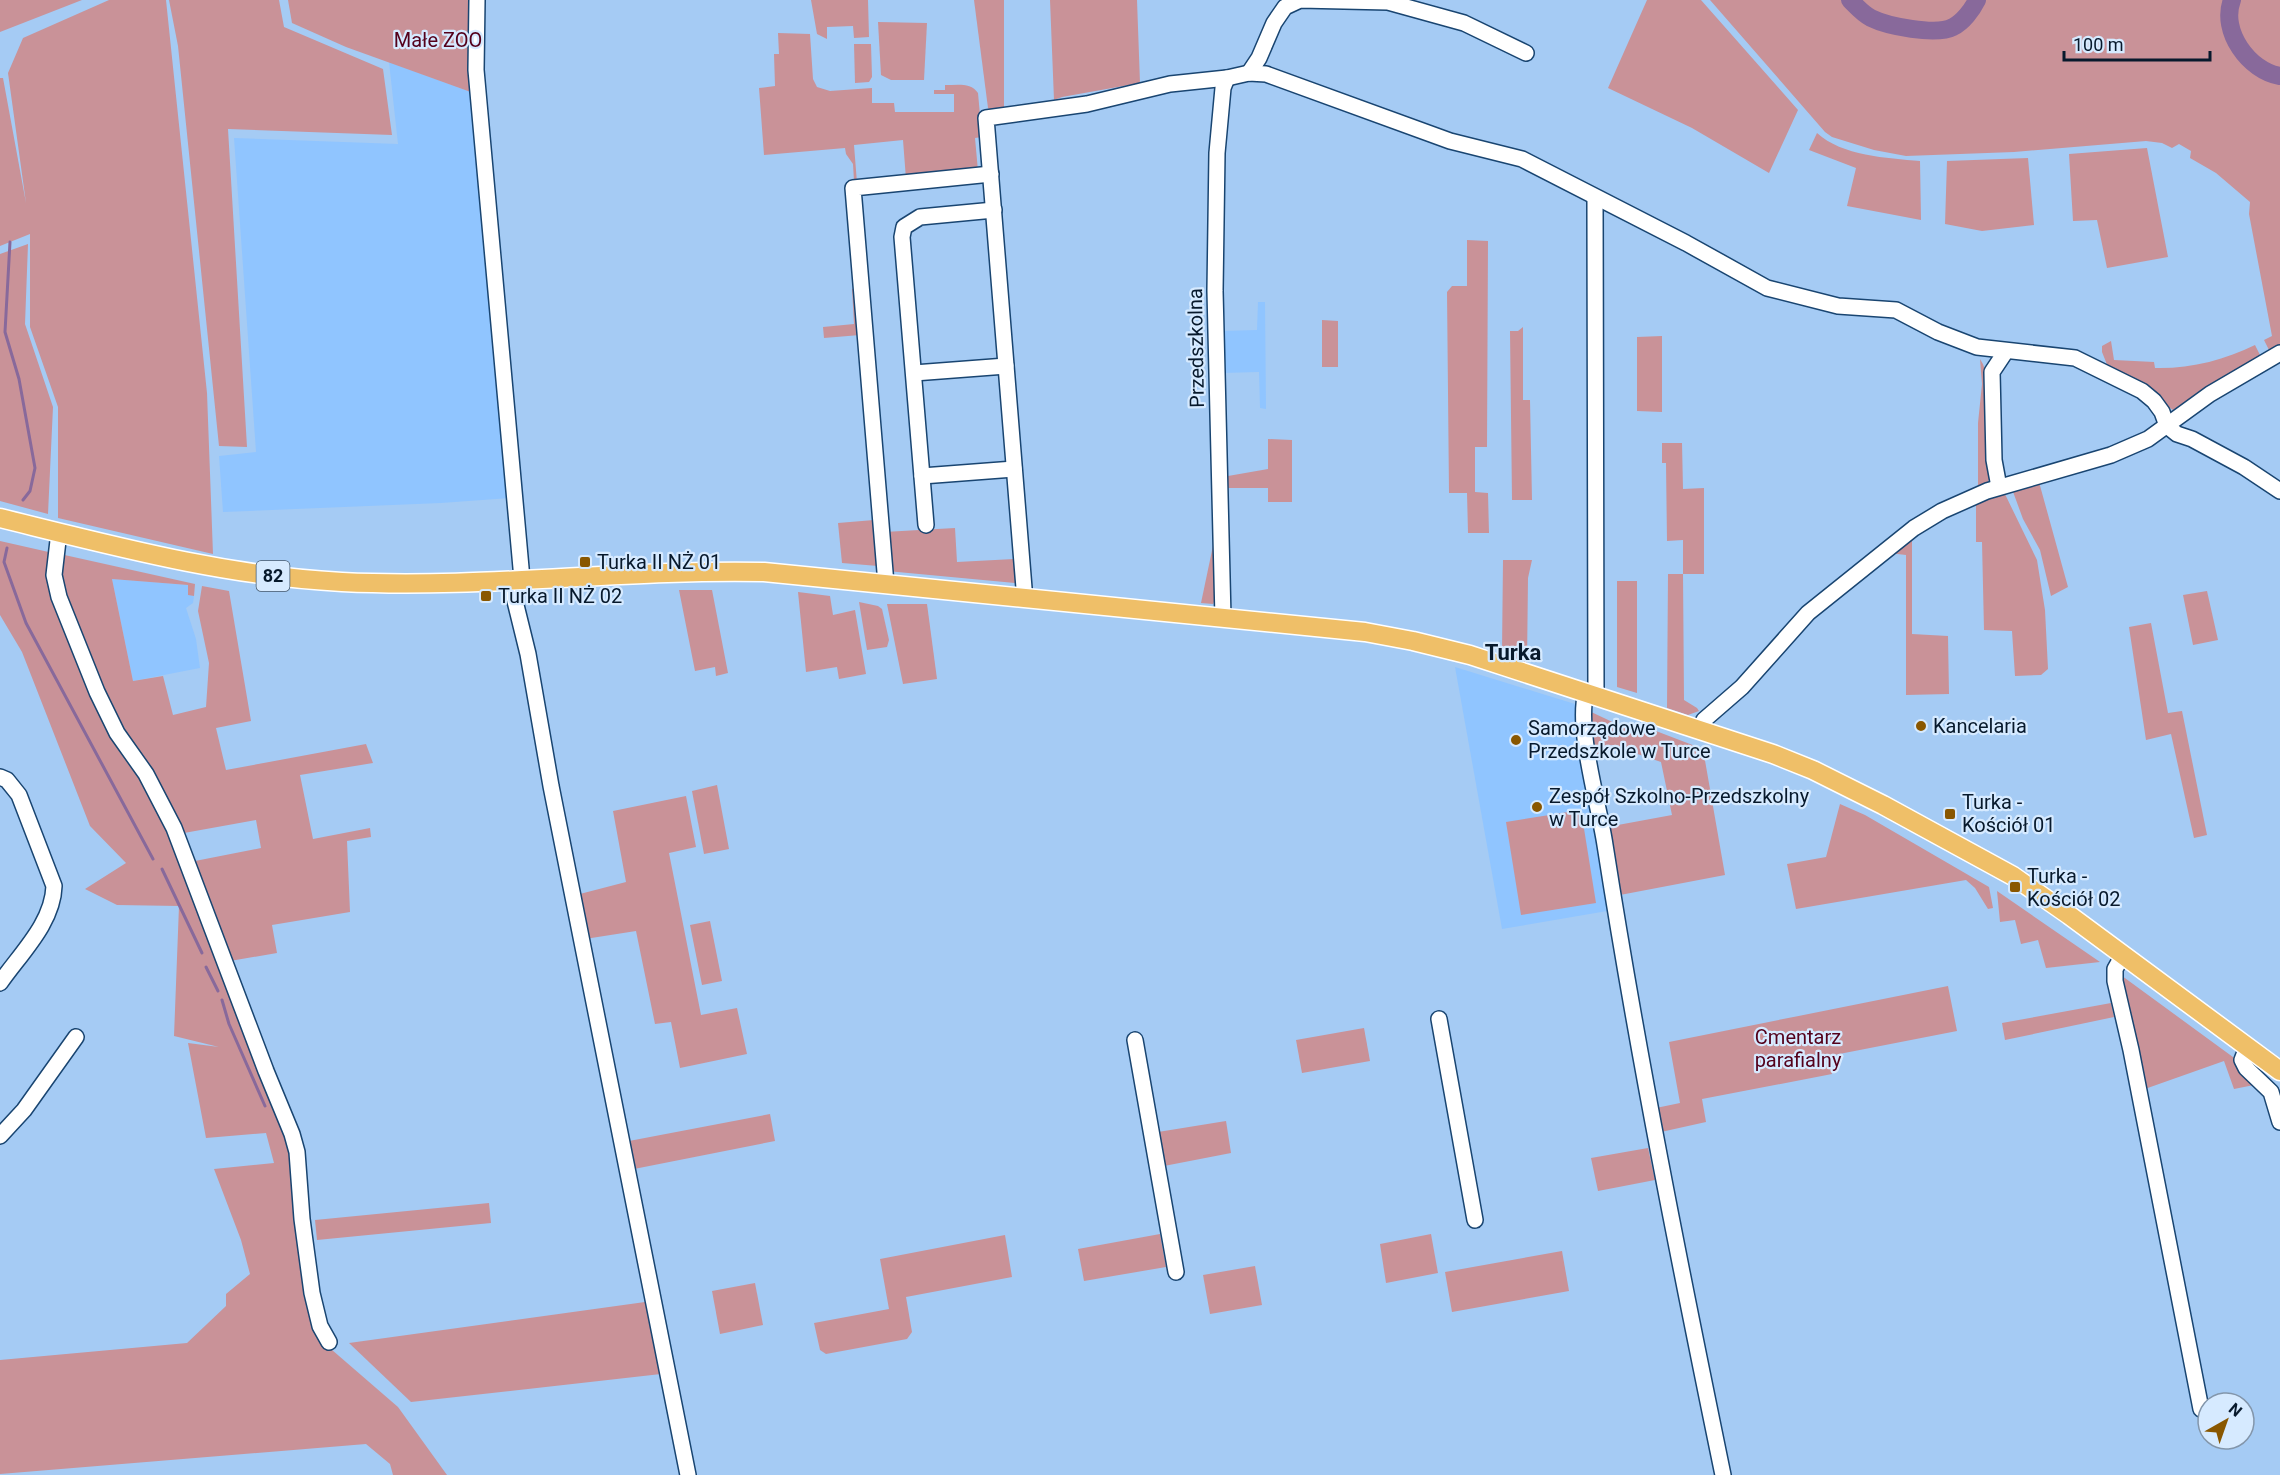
<svg xmlns="http://www.w3.org/2000/svg" width="2280" height="1475" font-family="Roboto,sans-serif">
	<style>
		.built { fill: #90c5ff }
		.green { fill: #c99298 }
		.lines { fill: none; stroke-linecap: round; stroke-linejoin: round }
		.stream { stroke: #88699b; stroke-width: 3 }
		.river { stroke: #88699b; stroke-width: 18 }
		.minor-casing { stroke: #194571; stroke-width: 18 }
		.major-casing { stroke: #fff; stroke-width: 21 }
		.minor { stroke: #fff; stroke-width: 15 }
		.major { stroke: #efbf68; stroke-width: 18 }
		.poi-dot { fill: #895700; stroke: #d6eaff; stroke-width: 2 }
		.labels { text-anchor: middle; stroke-width: 4.5; stroke-linejoin: round; paint-order: stroke }
		.shield { fill: #d6eaff; stroke: #45586b; stroke-width: 1.5 }
		.shield-label { font-size: 18px; font-weight: bold; fill: #07192c }
		.park-label { font-size: 20px; fill: #54011b; stroke: #d6eaff }
		.street-label { font-size: 20px; fill: #07192c; stroke: #d6eaff }
		.poi-label { font-size: 20px; fill: #07192c; stroke: #d6eaff; text-anchor: start }
		.quarter-label { font-size: 22px; font-weight: bold; fill: #07192c; stroke: #d6eaff }
	</style>
	<rect width="100%" height="100%" fill="#a5cbf4"/>
	<g class="built">
		<polygon points="389,62 479,95 510,498 441,503 223,512 219,456 256,452 234,138 398,144"/>
		<polygon points="1258,302 1265,302 1266,409 1260,408 1259,372 1222,373 1221,331 1257,330"/>
		<polygon points="112,579 189,585 188,594 194,596 193,603 186,608 196,639 200,668 133,681"/>
		<polygon points="1455,667 1575,704 1613,910 1502,929"/>
	</g>
	<g class="green">
		<polygon points="0,0 82,0 0,32"/>
		<polygon points="109,0 166,0 207,393 213,554 58,518 58,407 30,327 30,234 0,246 0,78 3,78 26,203 8,73 23,38"/>
		<polygon points="169,0 279,0 284,27 383,69 392,135 228,129 247,447 219,446 178,46"/>
		<polygon points="288,0 477,0 479,95 346,47 292,23"/>
		<polygon points="811,0 868,0 869,37 854,38 853,26 827,27 827,39 817,34"/>
		<polygon points="974,0 1004,0 1004,111 991,111 988,108"/>
		<polygon points="1050,0 1137,0 1140,83 1062,97 1054,100"/>
		<polygon points="1647,0 1701,0 1798,110 1769,173 1692,128 1608,88"/>
		<polygon points="1710,0 2280,0 2280,347 2270,352 2264,340 2272,336 2249,214 2250,202 2216,173 2190,158 2191,151 2179,144 2172,148 2162,143 2146,141 2014,152 1906,156 1874,150 1832,137 1825,132"/>
		<polygon points="878,22 927,23 924,80 891,80 881,75"/>
		<path d="M778,33l32,1 3,45 4,8 13,4 42,-3v15h22l1,9h59v-18h-20v-4h11v-5c12,0 26,-3 33,8l4,44 -7,1 3,33 -72,8 -3,-39 -49,5 3,38 -3,-2 -1,-17 -7,-10 -1,-6 -81,7 -5,-67 16,-2 -1,-32h5z"/>
		<polygon points="854,44 871,44 872,77 869,82 855,83"/>
		<path d="M1817,133c25,23 70,25 103,28l1,59 -74,-14 9,-38 -47,-18z"/>
		<polygon points="2147,148 2168,257 2107,268 2097,220 2073,221 2069,154"/>
		<polygon points="2028,158 2034,225 1982,231 1945,224 1947,161"/>
		<polygon points="1467,240 1488,241 1487,447 1475,447 1475,492 1488,493 1489,533 1468,533 1467,493 1449,493 1447,292 1452,286 1467,286"/>
		<polygon points="28,244 25,324 53,407 48,514 0,501 0,254"/>
		<polygon points="856,288 860,335 824,338 823,327 854,324 852,289"/>
		<polygon points="1322,320 1338,321 1338,367 1322,367"/>
		<polygon points="1523,327 1523,400 1530,400 1532,500 1512,500 1510,331 1518,331"/>
		<polygon points="1662,336 1662,412 1637,411 1637,337"/>
		<path d="M2111,341l3,19 40,2 1,6c34,1 70,-8 100,-23l6,12 -88,53 -65,-43 -6,-15v-6z"/>
		<path d="M1980,359c16,23 9,90 9,120l-3,8 -8,3v-67l4,-39z"/>
		<polygon points="1268,439 1292,440 1292,502 1268,502 1268,488 1228,488 1228,476 1268,469"/>
		<polygon points="1662,443 1682,443 1683,489 1704,488 1704,574 1683,574 1684,700 1697,708 1699,711 1688,715 1667,708 1668,574 1683,574 1683,540 1667,541 1666,463 1662,463"/>
		<polygon points="2039,482 2068,587 2051,596 2040,550 2023,519 2012,489"/>
		<polygon points="2003,490 2037,560 2045,610 2048,669 2041,675 2015,676 2012,631 1984,630 1982,542 1976,542 1976,501"/>
		<polygon points="874,520 878,566 842,563 838,523"/>
		<polygon points="955,528 957,562 1014,559 1015,583 887,571 884,532"/>
		<polygon points="1909,537 1912,540 1912,634 1948,636 1949,694 1906,695 1906,555 1889,553"/>
		<polygon points="0,541 53,553 51,585 157,802 287,1131 324,1343 398,1407 447,1475 393,1475 390,1464 366,1444 0,1474 0,1360 187,1343 226,1306 226,1294 250,1274 241,1240 214,1169 274,1163 266,1133 206,1138 188,1043 219,1047 174,1036 179,906 117,905 85,889 126,863 90,826 22,652 0,615"/>
		<polygon points="1214,541 1215,600 1213,604 1201,603"/>
		<polygon points="60,554 195,584 194,596 188,595 188,585 112,579 133,681 163,676 173,715 206,707 209,663 198,611 202,586 229,591 251,721 216,728 226,770 366,744 373,763 300,775 313,839 370,828 371,837 347,841 350,912 272,925 277,953 230,961 195,861 261,848 256,820 184,833 158,784 128,738 106,697 62,591"/>
		<polygon points="1503,560 1532,560 1528,578 1527,663 1502,652"/>
		<polygon points="1617,581 1637,581 1637,693 1617,687"/>
		<polygon points="712,590 728,673 716,676 715,667 695,671 679,590"/>
		<polygon points="2207,591 2218,640 2193,645 2183,595"/>
		<polygon points="798,592 830,596 833,615 855,610 866,674 839,679 837,667 806,672"/>
		<polygon points="859,602 878,606 882,609 889,640 887,647 867,650"/>
		<polygon points="887,604 927,604 937,679 903,684"/>
		<polygon points="2151,623 2168,713 2182,711 2207,835 2194,838 2171,734 2146,740 2129,627"/>
		<polygon points="1587,710 1623,727 1634,730 1656,731 1703,749 1725,875 1620,895 1607,827 1672,815 1661,762 1611,745 1595,757"/>
		<polygon points="717,785 729,849 704,854 692,791"/>
		<polygon points="686,796 696,847 669,853 701,1015 737,1008 747,1054 680,1068 671,1022 655,1024 636,931 585,939 576,895 626,882 613,811"/>
		<polygon points="1840,804 1865,815 1989,887 1993,908 1988,909 1975,888 1966,880 1796,909 1787,864 1826,857"/>
		<polygon points="1581,810 1596,903 1521,915 1506,822"/>
		<polygon points="1997,891 2100,962 2046,968 2038,940 2021,944 2015,920 2000,922"/>
		<polygon points="710,921 722,981 702,985 690,925"/>
		<polygon points="2118,973 2237,1060 2259,1084 2234,1089 2224,1061 2142,1090"/>
		<polygon points="1948,986 1957,1031 1829,1056 1832,1074 1702,1099 1706,1122 1661,1132 1656,1108 1680,1103 1669,1042"/>
		<polygon points="2111,1003 2114,1017 2005,1040 2002,1023"/>
		<polygon points="1364,1028 1370,1061 1302,1073 1296,1040"/>
		<polygon points="770,1114 775,1141 634,1169 629,1141"/>
		<polygon points="1226,1121 1231,1153 1164,1166 1158,1132"/>
		<polygon points="1648,1148 1655,1180 1598,1191 1591,1158"/>
		<polygon points="489,1203 491,1223 317,1240 315,1220"/>
		<polygon points="1160,1234 1166,1267 1084,1281 1078,1249"/>
		<polygon points="1431,1234 1438,1273 1386,1283 1380,1244"/>
		<polygon points="1005,1235 1012,1277 906,1297 912,1332 907,1339 826,1354 820,1350 814,1323 889,1309 880,1259"/>
		<polygon points="1562,1251 1569,1291 1452,1312 1445,1272"/>
		<polygon points="1255,1266 1262,1305 1210,1314 1203,1275"/>
		<polygon points="755,1283 763,1325 720,1334 712,1291"/>
		<polygon points="645,1302 661,1374 411,1402 349,1343"/>
	</g>
	<g class="lines">
		<g class="stream">
			<polyline points="10,242 5,332 19,379 35,468 30,491 23,500"/>
			<polyline points="7,548 4,562 26,623 153,859"/>
			<polyline points="162,869 202,953"/>
			<polyline points="206,967 218,991"/>
			<polyline points="222,1000 229,1024 265,1106"/>
		</g>
		<g class="river">
			<path d="M1850,0c6,6 13,14 21,18 16,8 65,18 82,9 10,-5 19,-17 24,-27"/>
			<path d="M2232,0c-12,31 17,71 48,76"/>
		</g>
		<defs>
			<g id="minor">
				<polyline points="477,0 476,70 522,579"/>
				<polyline points="1249,73 1259,58 1274,23 1285,7 1300,0 1388,2 1464,23 1526,53"/>
				<polyline points="1595,198 1596,696"/>
				<polyline points="914,373 1006,366"/>
				<polyline points="922,476 1014,469"/>
				<polyline points="1999,487 1994,460 1992,372 2006,351"/>
				<polyline points="926,525 902,237 904,227 920,217 994,210"/>
				<polyline points="59,532 54,575 59,597 97,692 117,733 146,774 174,828 266,1071 292,1134 297,1152 302,1219 312,1293 320,1326 329,1342"/>
				<polyline points="513,579 514,597 528,654 551,786 688,1475"/>
				<polyline points="886,584 853,188 991,174"/>
				<polyline points="1023,598 1024,588 986,118 1087,104 1170,84 1227,78 1249,73 1266,74 1450,141 1522,159 1686,243 1767,288 1838,306 1896,310 1938,332 1977,347 2075,358 2142,391 2154,401 2162,412 2167,426 2177,434 2192,439 2244,467 2280,491"/>
				<polyline points="1223,618 1215,291 1217,153 1223,88 1227,78"/>
				<path d="M1586,692c-10,38 13,112 19,153 33,211 75,421 118,630"/>
				<polyline points="1700,729 1704,720 1742,687 1808,613 1914,528 1942,511 1987,491 2111,455 2148,439 2210,394 2280,353"/>
				<path d="M0,777l7,3 12,15 35,91c-1,37 -34,68 -54,97"/>
				<polyline points="2123,955 2115,969 2115,981 2131,1050 2201,1409"/>
				<polyline points="1439,1019 1475,1220"/>
				<polyline points="1135,1040 1176,1272"/>
				<polyline points="2247,1047 2242,1060 2246,1068 2271,1092 2280,1122"/>
				<polyline points="0,1136 24,1110 76,1037"/>
			</g>
			<path id="major" d="M0,518c114,28 225,58 342,64 140,7 282,-13 422,-10l601,60 48,9 57,14 303,99 40,16 70,35 130,71 56,39 211,156"/>
		</defs>
		<use href="#minor" class="minor-casing"/>
		<use href="#major" class="major-casing"/>
		<use href="#minor" class="minor"/>
		<use href="#major" class="major"/>
	</g>
	<g class="poi-dot">
		<rect x="579" y="556" width="12" height="12" rx="3"/>
		<rect x="480" y="590" width="12" height="12" rx="3"/>
		<circle cx="1921" cy="726" r="6"/>
		<circle cx="1516" cy="740" r="6"/>
		<circle cx="1537" cy="807" r="6"/>
		<rect x="1944" y="808" width="12" height="12" rx="3"/>
		<rect x="2009" y="881" width="12" height="12" rx="3"/>
	</g>
	<g class="labels">
		<rect class="shield" x="256.5" y="561" width="33" height="30" rx="4.5"/>
		<g class="shield-label">
			<text x="273" y="582">82</text>
		</g>
		<g class="park-label">
			<text x="438" y="47">Małe ZOO</text>
			<text x="1798" y="1044">Cmentarz<tspan x="1798" dy="23">parafialny</tspan></text>
		</g>
		<g class="street-label">
			<text transform="translate(1196 348) rotate(-91)" y="7">Przedszkolna</text>
		</g>
		<g class="poi-label">
			<text x="597" y="569">Turka II NŻ 01</text>
			<text x="498" y="603">Turka II NŻ 02</text>
			<text x="1933" y="733">Kancelaria</text>
			<text x="1528" y="735">Samorządowe<tspan x="1528" dy="23">Przedszkole w Turce</tspan></text>
			<text x="1549" y="803">Zespół Szkolno-Przedszkolny<tspan x="1549" dy="23">w Turce</tspan></text>
			<text x="1962" y="809">Turka -<tspan x="1962" dy="23">Kościół 01</tspan></text>
			<text x="2027" y="883">Turka -<tspan x="2027" dy="23">Kościół 02</tspan></text>
		</g>
		<g class="quarter-label">
			<text x="1513" y="660">Turka</text>
		</g>
	</g>
	<g transform="translate(2226 1421) rotate(40)"><circle r="28" fill="#d6eaff" stroke="#8396ab" stroke-width="1.5"/>
	<path d="M0-4.5L10 22L0 15L-10 22Z" fill="#895700"/>
	<text y="-9" font-size="16" font-weight="bold" text-anchor="middle" fill="#07192c">N</text>
	</g>
	<path d="M2064 51v9h146v-9" fill="none" stroke="#07192c" stroke-width="3"/>
	<text x="2073" y="51" font-size="18" fill="#07192c" stroke="#d6eaff" stroke-width="4.5" paint-order="stroke">100 m</text>
</svg>
